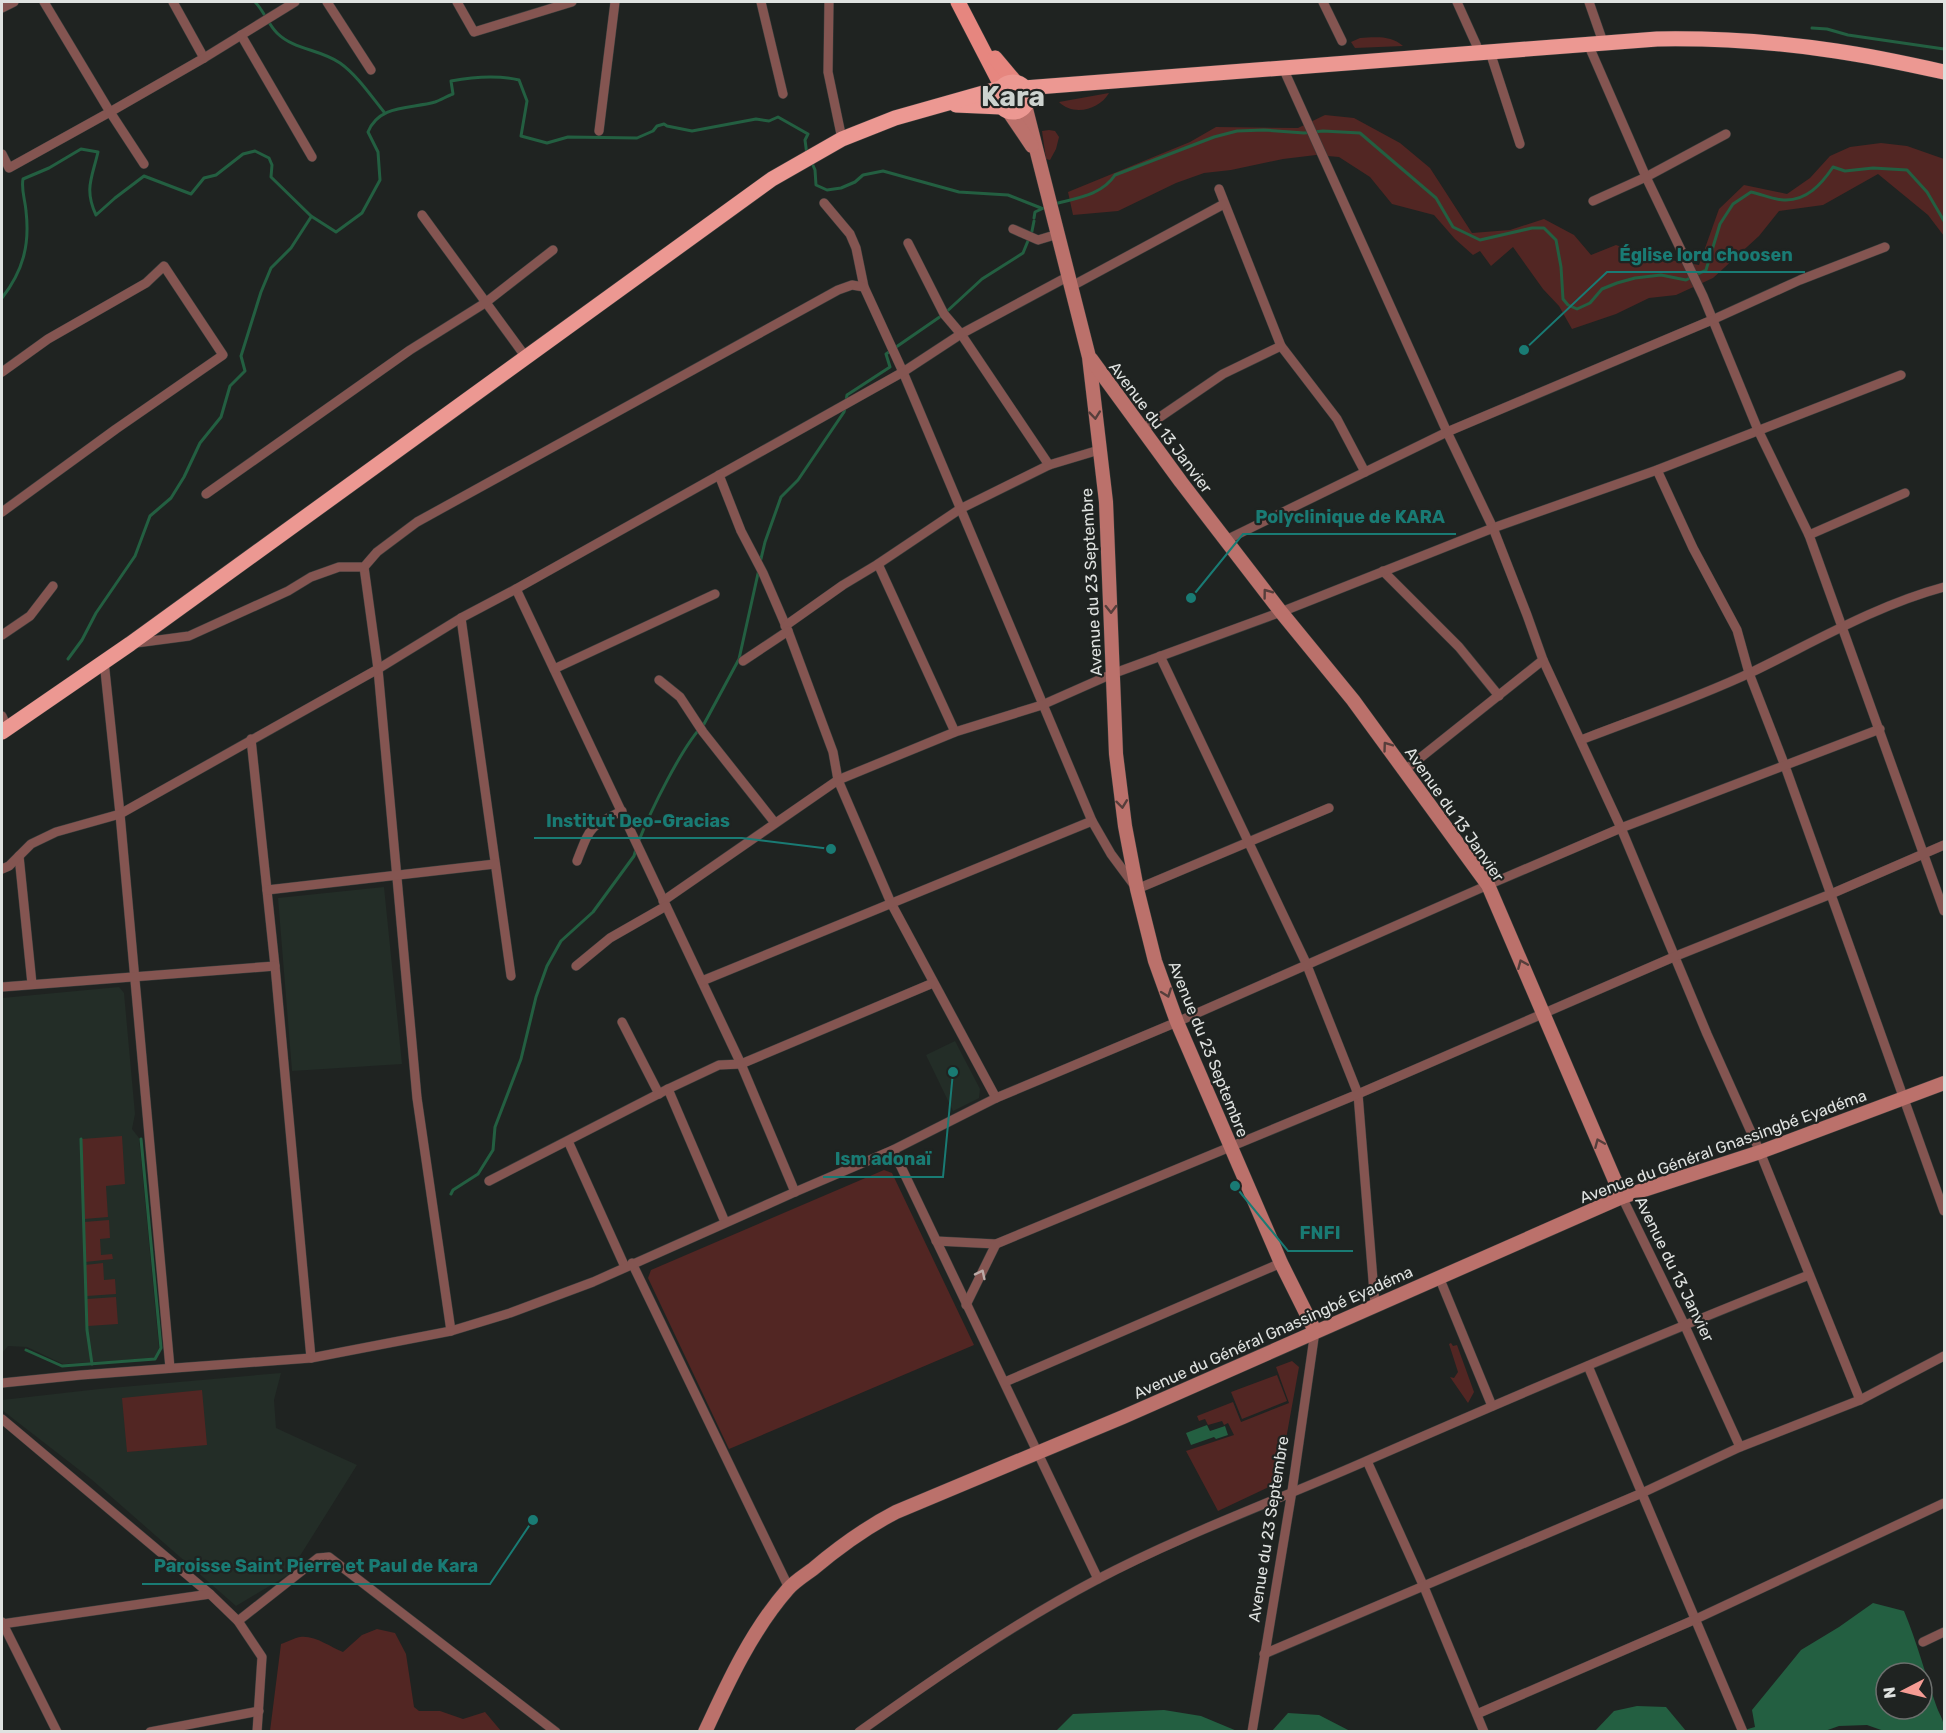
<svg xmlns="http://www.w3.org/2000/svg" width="1946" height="1733" font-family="Rubik,sans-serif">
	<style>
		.built { fill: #232d27 }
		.green { fill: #522623 }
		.water { fill: #235f41; fill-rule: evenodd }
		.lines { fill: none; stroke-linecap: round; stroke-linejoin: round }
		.stream { stroke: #235f41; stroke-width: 3 }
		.minor-casing { stroke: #3a3e3c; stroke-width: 10 }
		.secondary-casing { stroke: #3a3e3c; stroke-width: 15 }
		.primary-casing { stroke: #3a3e3c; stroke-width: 16 }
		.trunk-casing { stroke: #3a3e3c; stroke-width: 16 }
		.minor { stroke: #845551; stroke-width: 9 }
		.secondary { stroke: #bb716b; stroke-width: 14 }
		.primary { stroke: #e6867f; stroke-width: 15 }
		.trunk { stroke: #ec9892; stroke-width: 15 }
		.oneway { stroke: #563e3b }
		.oneway2 { stroke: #bbaaa7 }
		.labels { text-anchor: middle; stroke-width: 4.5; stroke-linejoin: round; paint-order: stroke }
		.street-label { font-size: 16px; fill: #dfe2e0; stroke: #1f2321 }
		.town-label { font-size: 28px; font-weight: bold; fill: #cdd3cf; stroke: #1f2321 }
		.leader { fill: none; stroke: #197b74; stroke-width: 2 }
		.callout-dot { fill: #197b74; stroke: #1f2321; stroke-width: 2 }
		.callout-label { font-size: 18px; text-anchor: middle; font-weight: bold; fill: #197b74; stroke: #1f2321; stroke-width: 4.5; stroke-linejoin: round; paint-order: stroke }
	</style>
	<rect width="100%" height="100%" fill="#1f2321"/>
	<g class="built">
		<polygon points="384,887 402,1064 292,1071 278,898"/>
		<polygon points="119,987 124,993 135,1114 132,1129 139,1138 159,1348 154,1358 63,1364 27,1347 8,1346 2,1353 2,998"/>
		<polygon points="955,1041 980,1089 979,1098 953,1111 926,1055"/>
		<polygon points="281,1373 274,1400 276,1428 357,1465 288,1575 236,1606 91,1479 2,1410 2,1400 99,1389"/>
	</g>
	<g class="green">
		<path d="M1360,38c14,-1 32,-3 43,8l-48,2 -4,-6z"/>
		<path d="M1109,93c-9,16 -35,24 -50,9z"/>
		<polygon points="1325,115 1354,118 1400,143 1430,168 1472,233 1510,230 1544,219 1574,235 1591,255 1616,245 1647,256 1699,265 1719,209 1744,185 1787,194 1810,178 1830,156 1850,147 1881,143 1907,146 1944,159 1944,236 1928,215 1878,174 1823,205 1779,211 1759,236 1713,278 1676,295 1649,298 1616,314 1572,329 1559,306 1543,289 1513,247 1491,266 1480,251 1473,255 1455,239 1434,215 1392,204 1370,177 1339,157 1316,155 1283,159 1231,170 1204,173 1176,183 1118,211 1073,215 1068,192 1190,142 1216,127 1298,128"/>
		<polygon points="1049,130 1055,131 1059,137 1056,149 1050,160 1046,159 1042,131"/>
		<polygon points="122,1136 125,1184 106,1186 108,1217 84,1219 82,1139"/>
		<polygon points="884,1170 892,1173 974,1345 729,1449 648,1278 651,1270"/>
		<polygon points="109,1220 110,1238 100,1239 101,1255 112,1254 113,1259 85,1262 84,1222"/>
		<polygon points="103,1263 104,1280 115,1279 116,1294 87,1296 85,1265"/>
		<polygon points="116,1297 118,1324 88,1326 87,1299"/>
		<polygon points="1451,1343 1453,1346 1457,1345 1474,1392 1468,1403 1450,1377 1454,1378 1458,1372 1449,1344"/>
		<polygon points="1292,1361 1299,1367 1279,1478 1275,1484 1218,1511 1186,1451 1234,1435 1228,1423 1224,1425 1222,1421 1208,1425 1205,1419 1199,1421 1197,1416 1233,1402 1241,1422 1289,1403 1276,1367"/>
		<polygon points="1277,1375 1287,1401 1242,1419 1231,1392"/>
		<polygon points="202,1390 207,1445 127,1452 122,1398"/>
		<path d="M377,1629l18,4 11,21 8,53 5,4h21l23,8 22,-7 16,19h-231l11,-87c6,-2 13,-6 19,-7 15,-2 30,10 43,15l19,-17z"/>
	</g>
	<g class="water">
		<polygon points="1207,1425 1210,1431 1225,1426 1228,1435 1216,1439 1214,1437 1191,1445 1186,1433"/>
		<path d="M1873,1603l31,8c13,31 21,63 32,94 4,12 8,13 8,26h-60l-17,-6 -28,1 -17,6h-85l18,-5 -3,-17 49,-60 38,-23zM1886,1673h36v36h-36z"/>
		<polygon points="1637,1706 1666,1707 1686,1731 1595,1731 1614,1711"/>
		<polygon points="1164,1710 1201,1716 1237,1731 1056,1731 1073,1714"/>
		<polygon points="1288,1713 1319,1715 1350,1731 1272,1731"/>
	</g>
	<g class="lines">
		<g class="stream">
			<path d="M255,2c9,9 13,22 22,31 17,17 43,16 63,30 17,12 31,33 44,49"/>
			<polyline points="1812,28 1827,29 1848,35 1944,49"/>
			<polyline points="812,163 815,170 816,185 827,190 841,188 855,182 863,175 883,171 959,192 1008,195 1041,208"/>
			<path d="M1054,204c23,-6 48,-9 61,-29l99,-38 23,-6 27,-1 40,3 19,-2 37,2 76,65 17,29 27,13 52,-12h12l12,12 5,27 2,32 5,6 9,4 13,-6 12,-14 15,-6 18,-5 26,-3 25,5 20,-10 14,-46 13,-20 18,-12c10,2 23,8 33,8 22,1 37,-15 49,-33l12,4 28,-3 34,2 20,22 17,29"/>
			<polyline points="1034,218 1035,212 1048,206"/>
			<path d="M2,298c21,-27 28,-53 24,-87 -1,-12 -5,-21 -3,-32l26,-11 32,-19 17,3c-6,26 -14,37 -2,63l19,-17 29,-22 47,18 13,-16 12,-3 27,-21 12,-3 14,7 3,7 -1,12 40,39 25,16 26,-19 18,-33 -2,-28 -10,-20c11,-28 43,-23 67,-30 6,-2 12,-6 18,-8l-2,-13c21,-4 47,-6 68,-1l8,21 -6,35 26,7 21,-6 69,1 16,-7 4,-5 7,-2 3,2 25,5 64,-12 13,2 9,-4 30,17 -3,6 2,15"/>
			<polyline points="846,401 847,395 890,367 886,354 944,314 982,279 1023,253 1032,231 1034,221"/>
			<polyline points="760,563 765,542 781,497 798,480 844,412 845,408"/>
			<polyline points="68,659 82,640 96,613 135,556 150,516 171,498 184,477 200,443 221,417 230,386 245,371 241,356 261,292 271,268 291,248 311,217"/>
			<path d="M638,843c12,-31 44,-97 66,-119l35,-65 20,-90"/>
			<polyline points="81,1139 87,1330 92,1364"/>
			<polyline points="451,1194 453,1190 478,1174 493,1150 495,1127 521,1059 536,997 547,966 561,941 593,912 634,856 636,849"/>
			<polyline points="26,1350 62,1366 155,1359 161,1348 141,1139"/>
		</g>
		<defs>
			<g id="minor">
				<polyline points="173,2 204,58"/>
				<polyline points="327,2 371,70"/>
				<polyline points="457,2 474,32 572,2"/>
				<polyline points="761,2 783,94"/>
				<polyline points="829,2 828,72 842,139"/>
				<polyline points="1323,2 1342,41"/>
				<polyline points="1457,2 1480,53"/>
				<polyline points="1589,2 1603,42"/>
				<polyline points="2,8 14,2"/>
				<polyline points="241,35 312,157"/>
				<polyline points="1588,44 1646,177 1703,296 1758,430 1809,535 1944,911"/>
				<polyline points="1490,52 1520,144"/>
				<polyline points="1283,68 1447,432 1493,528 1527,615 1543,660 1621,828 1707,1034 1760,1152 1860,1400"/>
				<polyline points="599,131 615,2"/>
				<polyline points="2,154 9,168 110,112 44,2"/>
				<polyline points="144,164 110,112 204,58 295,2"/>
				<polyline points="1219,189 1281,346 1337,419 1365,472"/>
				<polyline points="1593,201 1646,177 1726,134"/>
				<polyline points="824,203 850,234 856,248 864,287 903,372 1092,821 1111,854 1137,889 1329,808"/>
				<polyline points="422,215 525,356"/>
				<polyline points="1013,229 1038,240 1058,234"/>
				<polyline points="908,243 944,314 961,334 1049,465"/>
				<polyline points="1072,286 1224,204"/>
				<polyline points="2,372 48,339 146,283 164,266 223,355 116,429 2,512"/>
				<polyline points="1141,430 1223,374 1281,346"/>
				<polyline points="1657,470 1693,548 1737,630 1749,673 1785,766 1944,1211"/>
				<polyline points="719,475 741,531 763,573 788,631 833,752 838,780 891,903 996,1098"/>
				<polyline points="206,494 410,350 485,303 553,250"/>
				<polyline points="1809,535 1905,493"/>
				<polyline points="1226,540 1447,432 1712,320 1800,280 1885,247"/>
				<polyline points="878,564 955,732"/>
				<polyline points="364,567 378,669 417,1098 451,1331"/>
				<polyline points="1383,571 1459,647 1499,696"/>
				<polyline points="516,589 741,1064 795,1192"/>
				<polyline points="461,618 511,976"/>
				<polyline points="785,626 843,585 878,564 960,509 1049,465 1099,450"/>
				<polyline points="2,635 30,616 53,586"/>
				<polyline points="136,643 189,636 288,591 311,577 339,567 364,567 377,552 417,522 838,290 852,285 864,287"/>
				<polyline points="1160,656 1306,963 1358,1094 1375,1305"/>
				<polyline points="104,661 120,814 170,1368"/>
				<polyline points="743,661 788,631"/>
				<polyline points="554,669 715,594"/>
				<polyline points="659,680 680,697 703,732 775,823"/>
				<polyline points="2,716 7,727"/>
				<polyline points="251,739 275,966 311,1358"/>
				<path d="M1581,740c57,-22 116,-42 171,-68 62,-30 125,-67 192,-85"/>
				<polyline points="1405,770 1543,660"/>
				<polyline points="19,856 32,984"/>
				<path d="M577,861c13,-33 11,-34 45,-50"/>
				<polyline points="2,869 9,866 31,844 56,832 120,814 378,669 461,618 516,589 903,372 961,334 1069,276"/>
				<polyline points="267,890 495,864"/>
				<polyline points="663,901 838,780 955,732 1042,705 1112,674 1281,612 1493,528 1657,470 1901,375"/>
				<polyline points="576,966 610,938 666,906"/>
				<polyline points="702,981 1092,821"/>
				<polyline points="2,987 275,966"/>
				<polyline points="622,1022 659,1094"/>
				<polyline points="668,1089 725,1222"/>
				<polyline points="568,1141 625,1267"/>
				<polyline points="893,1150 1098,1579"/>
				<polyline points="489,1181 668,1089 719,1065 741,1064 933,983"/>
				<polyline points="1622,1197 1684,1324 1740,1447"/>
				<polyline points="936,1241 996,1244 1358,1094 1676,956 1831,894 1944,845"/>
				<polyline points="632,1263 789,1588"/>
				<polyline points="1439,1277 1492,1406"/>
				<polyline points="966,1305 996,1244"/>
				<polyline points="1588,1366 1743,1732"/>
				<polyline points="1005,1382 1281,1263"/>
				<polyline points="2,1383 81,1375 311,1358 451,1331 510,1313 593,1282 795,1192 893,1150 996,1098 1177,1022 1488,885 1621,828 1880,729"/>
				<polyline points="2,1419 210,1594 238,1621 262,1657 257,1732"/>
				<polyline points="1367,1461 1424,1587 1484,1732"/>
				<polyline points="238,1621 318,1558 329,1557 556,1732"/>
				<polyline points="2,1622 57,1732"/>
				<polyline points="2,1624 210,1594"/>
				<polyline points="1923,1642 1944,1632"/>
				<polyline points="1264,1654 1642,1493 1740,1447 1860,1400 1944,1356"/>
				<polyline points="1477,1714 1696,1619 1944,1503"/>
				<polyline points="150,1732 259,1711"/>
				<path d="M859,1732c77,-55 154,-108 237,-152 89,-47 185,-81 277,-122 144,-63 289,-125 436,-183"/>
				<polyline points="1252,1732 1292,1491 1315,1331"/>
			</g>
			<g id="secondary">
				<polyline points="1025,105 1089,357 1106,502 1116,754 1125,826 1137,889 1155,961 1177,1022 1281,1263 1315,1331"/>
				<polyline points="1009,112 1032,146"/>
				<polyline points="1091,359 1181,482 1281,612 1353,700 1488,885 1622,1197"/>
				<path d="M705,1732c23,-50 47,-102 83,-143 7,-8 17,-14 25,-20 26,-22 52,-41 83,-57l227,-95 499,-220 138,-45 184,-69"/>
			</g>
			<g id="primary">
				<polyline points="958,2 1002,87"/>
				<polyline points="995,58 1016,83"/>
			</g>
			<g id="trunk">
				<circle cx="1013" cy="97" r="15"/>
				<path d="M1024,88l633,-49c59,-1 120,3 179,12 36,5 72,13 108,21"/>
				<polyline points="956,105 1001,107"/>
				<polyline points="2,732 130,644 772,179 842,139 895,118 1001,88"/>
			</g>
		</defs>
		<use href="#minor" class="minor-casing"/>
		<use href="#secondary" class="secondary-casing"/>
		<use href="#primary" class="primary-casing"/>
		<use href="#trunk" class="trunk-casing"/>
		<use href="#minor" class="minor"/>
		<use href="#secondary" class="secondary"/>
		<use href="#primary" class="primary"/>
		<use href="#trunk" class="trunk"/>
	</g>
	<defs><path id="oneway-chevron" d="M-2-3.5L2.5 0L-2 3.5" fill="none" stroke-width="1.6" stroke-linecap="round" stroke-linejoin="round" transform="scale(1.5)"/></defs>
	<g class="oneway">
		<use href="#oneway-chevron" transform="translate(1095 415) rotate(84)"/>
		<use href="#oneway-chevron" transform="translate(1267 593) rotate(-127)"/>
		<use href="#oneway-chevron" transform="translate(1111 609) rotate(89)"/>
		<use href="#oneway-chevron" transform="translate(1387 746) rotate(-126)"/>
		<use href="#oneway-chevron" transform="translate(1122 804) rotate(83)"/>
		<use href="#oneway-chevron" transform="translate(1522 964) rotate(-113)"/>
		<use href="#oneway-chevron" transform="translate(1167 993) rotate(70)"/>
		<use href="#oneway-chevron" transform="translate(1599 1143) rotate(-113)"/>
	</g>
	<use class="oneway2" href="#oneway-chevron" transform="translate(981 1274) rotate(-64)"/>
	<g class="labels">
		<g class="street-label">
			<text transform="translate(1161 427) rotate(53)" y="6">Avenue du 13 Janvier</text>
			<text transform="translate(1091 582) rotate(-93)" y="6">Avenue du 23 Septembre</text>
			<text transform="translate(1455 814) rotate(55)" y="6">Avenue du 13 Janvier</text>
			<text transform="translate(1209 1049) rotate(68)" y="6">Avenue du 23 Septembre</text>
			<text transform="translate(1723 1146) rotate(-20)" y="6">Avenue du Général Gnassingbé Eyadéma</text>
			<text transform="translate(1675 1269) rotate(64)" y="6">Avenue du 13 Janvier</text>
			<text transform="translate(1273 1332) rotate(-24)" y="6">Avenue du Général Gnassingbé Eyadéma</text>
			<text transform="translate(1268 1529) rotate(-81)" y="6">Avenue du 23 Septembre</text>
		</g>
		<g class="town-label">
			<text x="1013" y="106">Kara</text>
		</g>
	</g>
	<path class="leader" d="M1524 350L1607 272H1805M1191 598L1243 534H1456M831 849L742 838H534M953 1072L943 1177H823M1235 1186L1288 1251H1353M533 1520L490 1584H142"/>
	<g class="callout-dot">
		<circle cx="1524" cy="350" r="6"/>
		<circle cx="1191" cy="598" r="6"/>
		<circle cx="831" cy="849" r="6"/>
		<circle cx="953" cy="1072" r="6"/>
		<circle cx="1235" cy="1186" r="6"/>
		<circle cx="533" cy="1520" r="6"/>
	</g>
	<g class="callout-label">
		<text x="1706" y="261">Église lord choosen</text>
		<text x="1350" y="523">Polyclinique de KARA</text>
		<text x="638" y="827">Institut Deo-Gracias</text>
		<text x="883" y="1165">Ism adonaï</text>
		<text x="1320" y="1239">FNFI</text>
		<text x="316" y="1572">Paroisse Saint Pierre et Paul de Kara</text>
	</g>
	<rect width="1946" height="1733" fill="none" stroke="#dfe2e0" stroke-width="6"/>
	<g transform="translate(1904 1691) rotate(263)"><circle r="28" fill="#1f2321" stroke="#6c6f6d" stroke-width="1.5"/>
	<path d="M0-4.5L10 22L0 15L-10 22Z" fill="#f59c94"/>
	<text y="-9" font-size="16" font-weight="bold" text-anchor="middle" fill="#dfe2e0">N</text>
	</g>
</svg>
